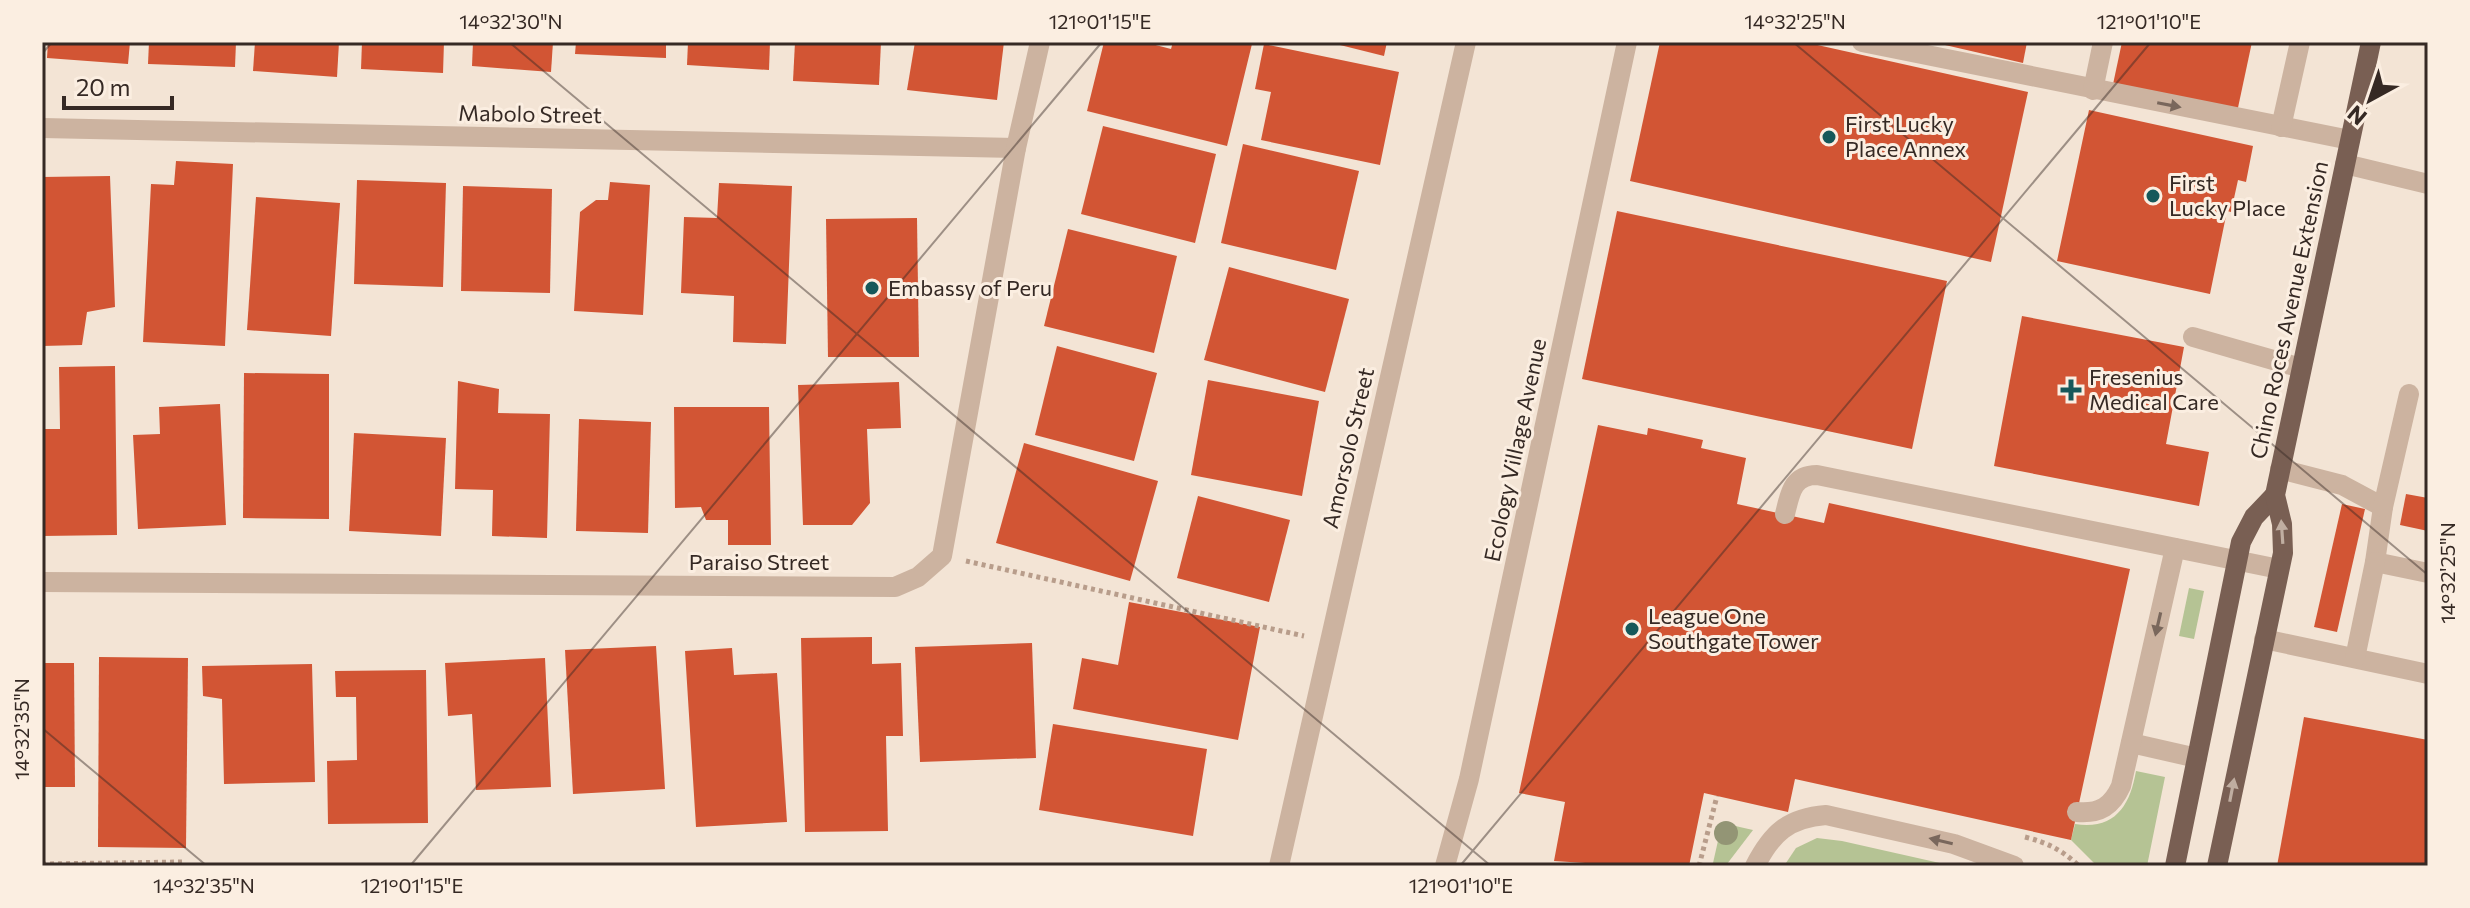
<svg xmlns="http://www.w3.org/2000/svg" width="2470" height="908" font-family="Commissioner,sans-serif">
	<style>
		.green { fill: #b5c394 }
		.building { fill: #d25534 }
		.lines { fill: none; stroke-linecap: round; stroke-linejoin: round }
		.path { stroke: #b89d8b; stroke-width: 5; stroke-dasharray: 4 4; stroke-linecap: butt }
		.minor { stroke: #ccb3a0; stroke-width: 20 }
		.major { stroke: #795f53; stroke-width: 20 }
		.tree { fill: #939575 }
		.oneway { fill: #79675c }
		.oneway2 { fill: #c0aea1 }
		.ticks { fill: none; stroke: #352924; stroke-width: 2; stroke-opacity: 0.45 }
		.poi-dot { fill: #16585a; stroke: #fbeee1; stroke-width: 3 }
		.labels { text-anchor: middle; stroke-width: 6; stroke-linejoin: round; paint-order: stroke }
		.street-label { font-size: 22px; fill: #352924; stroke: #fbeee1 }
		.poi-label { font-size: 22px; fill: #352924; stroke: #fbeee1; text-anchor: start }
		.neatline { fill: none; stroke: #352924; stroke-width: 3 }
		.ticks-label { font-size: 20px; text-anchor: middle; fill: #352924 }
	</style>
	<rect width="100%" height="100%" fill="#f3e4d5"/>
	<g class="green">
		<polygon points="2189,588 2204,591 2194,639 2179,636"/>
		<path d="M2136,771l29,6 -18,89h-50l-26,-26 4,-16c40,6 55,-18 61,-53z"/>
		<polygon points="1722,823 1753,830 1727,864 1713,863"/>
		<polygon points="1817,838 1842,841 1953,866 1784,866 1796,848"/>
	</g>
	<g class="building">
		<polygon points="48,42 130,42 128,64 47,58"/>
		<polygon points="149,42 236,42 235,67 148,64"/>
		<polygon points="255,42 339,42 337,77 253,71"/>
		<polygon points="362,42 444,42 443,73 361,69"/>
		<polygon points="473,42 553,42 551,72 472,66"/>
		<polygon points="576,42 666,42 666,58 575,54"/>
		<polygon points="688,42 770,42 769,70 687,65"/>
		<polygon points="795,42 881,42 879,85 793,81"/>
		<polygon points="915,42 1004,42 997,100 907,90"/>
		<polygon points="1104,42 1144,42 1171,49 1173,42 1252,44 1227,146 1087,111"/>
		<polygon points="1328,42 1387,42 1384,56"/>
		<polygon points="1660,42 1804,42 2028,92 1991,262 1630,181"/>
		<polygon points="1932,42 2027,42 2023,63"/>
		<polygon points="2122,42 2252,42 2236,117 2112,89"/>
		<polygon points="1264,44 1399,72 1380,165 1261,140 1271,92 1255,89"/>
		<polygon points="2089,110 2253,146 2246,182 2238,180 2231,212 2227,211 2210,294 2057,261"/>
		<polygon points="1103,126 1216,154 1195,243 1081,214"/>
		<polygon points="1243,144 1359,171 1336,270 1221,243"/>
		<polygon points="176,161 233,164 225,346 143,342 151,184 174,185"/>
		<polygon points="110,176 115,307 87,312 82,345 42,346 42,177"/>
		<polygon points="357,180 446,183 443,287 354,284"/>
		<polygon points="610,182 650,185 643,315 574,311 580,212 596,200 608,200"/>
		<polygon points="719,183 792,186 786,344 733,342 734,296 681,293 684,217 717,218"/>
		<polygon points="463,186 552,189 550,293 461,291"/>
		<polygon points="256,197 340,203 331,336 247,330"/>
		<polygon points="1617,211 1947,281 1912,449 1582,379"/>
		<polygon points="917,218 919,357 828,357 826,219"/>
		<polygon points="1068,229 1177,256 1154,353 1044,326"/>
		<polygon points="1229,267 1349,299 1325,392 1204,360"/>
		<polygon points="2022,316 2184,347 2166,444 2209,452 2199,506 1994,466"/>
		<polygon points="1057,346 1157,373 1134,461 1035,435"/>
		<polygon points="115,366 117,535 42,536 42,429 60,429 59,367"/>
		<polygon points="244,373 329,374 329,519 243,518"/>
		<polygon points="1208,380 1319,401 1302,496 1191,475"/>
		<polygon points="458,381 499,389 498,413 550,414 547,538 492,536 493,490 455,489"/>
		<polygon points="899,382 901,428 867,429 870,503 852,525 803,525 798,385"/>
		<polygon points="220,404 226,525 138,529 133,435 160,434 159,407"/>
		<polygon points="674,407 769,407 771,545 728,545 728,520 706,520 701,507 675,508"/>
		<polygon points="579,419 651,422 648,533 576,531"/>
		<polygon points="1598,425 1647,435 1648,428 1703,440 1701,448 1746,458 1737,504 1824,523 1829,503 2130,569 2071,840 1795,779 1788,812 1704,793 1689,866 1632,866 1554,861 1565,802 1519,793"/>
		<polygon points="354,433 446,438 441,536 349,531"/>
		<polygon points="1024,443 1158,481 1130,581 996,543"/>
		<polygon points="2406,494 2428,498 2428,531 2400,525"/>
		<polygon points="1198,496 1290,520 1269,602 1177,578"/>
		<polygon points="2342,504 2365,509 2337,632 2314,627"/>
		<polygon points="1129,602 1260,627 1238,740 1073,709 1082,658 1118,665"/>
		<polygon points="872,637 872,664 901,663 903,736 886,736 888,831 805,832 801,638"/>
		<polygon points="1032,643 1036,758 920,762 915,647"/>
		<polygon points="656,646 665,789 573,794 565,650"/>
		<polygon points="732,648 734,675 777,673 787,822 696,827 685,651"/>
		<polygon points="99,657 188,658 186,848 98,847"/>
		<polygon points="545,658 551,787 476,790 472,714 448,716 445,663"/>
		<polygon points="42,663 74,663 75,787 42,787"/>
		<polygon points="312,664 315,782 224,784 222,699 203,696 202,666"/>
		<polygon points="426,670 428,823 328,824 327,761 357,760 356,697 336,697 335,671"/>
		<polygon points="2304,717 2428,740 2428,866 2277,866"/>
		<polygon points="1053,724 1207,749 1193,836 1039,810"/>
	</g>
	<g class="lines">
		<g class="path">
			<polyline points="966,561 1304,636"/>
			<path d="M2025,837c23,6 37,13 54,29"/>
			<polyline points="42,864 182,862"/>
			<polyline points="1699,866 1717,796"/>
		</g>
		<g class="minor">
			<polyline points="1862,42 2350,140"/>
			<polyline points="2093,90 2103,42"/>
			<polyline points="2281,127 2300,42"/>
			<polyline points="42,128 1016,148"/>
			<polyline points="2345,164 2428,184"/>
			<polyline points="2193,337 2301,368"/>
			<polyline points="2280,469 2342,485 2383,507 2375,562 2428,573"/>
			<polyline points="2383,507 2409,394"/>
			<path d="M1785,514c5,-20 7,-39 32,-39l462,94"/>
			<polyline points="42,582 895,587 918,577 942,556 1016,148 1040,42"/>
			<polyline points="2264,639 2428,674"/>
			<polyline points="2355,658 2375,562"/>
			<polyline points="2131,743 2197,758"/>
			<path d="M2077,812c23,2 35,-6 44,-26l54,-238"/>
			<polyline points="1279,866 1466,42"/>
			<polyline points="1445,866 1469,779 1627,42"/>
			<path d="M1755,866c17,-33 33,-48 71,-51l128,29 60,22"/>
		</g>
		<g class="major">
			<polyline points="2175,866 2241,542 2254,517 2275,495"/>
			<polyline points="2217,866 2283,553 2282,524 2275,495 2371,42"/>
		</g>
	</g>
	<circle class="tree" cx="1726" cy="833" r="12"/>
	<defs><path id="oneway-solid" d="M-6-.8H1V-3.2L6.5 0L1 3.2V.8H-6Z" transform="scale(2)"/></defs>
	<g class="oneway">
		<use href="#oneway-solid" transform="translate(2169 105) rotate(11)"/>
		<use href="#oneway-solid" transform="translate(2158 624) rotate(103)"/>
		<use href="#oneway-solid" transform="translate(1941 841) rotate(-167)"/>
	</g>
	<g class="oneway2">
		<use href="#oneway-solid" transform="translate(2282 532) rotate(-94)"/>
		<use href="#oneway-solid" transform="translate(2232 790) rotate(-79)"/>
	</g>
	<path class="ticks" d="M509,42l982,824M1793,42l635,533M42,54l10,-12M42,728l165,138M410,866l692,-824M1460,866l691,-824"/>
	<g class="poi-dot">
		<circle cx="1829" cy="137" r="8"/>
		<circle cx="2153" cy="196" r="8"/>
		<circle cx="872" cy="288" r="8"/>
		<path d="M2067 378h8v8h8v8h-8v8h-8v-8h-8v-8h8z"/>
		<circle cx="1632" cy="629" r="8"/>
	</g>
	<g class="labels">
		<g class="street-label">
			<text transform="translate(530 114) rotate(1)" y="8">Mabolo Street</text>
			<text transform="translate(2289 310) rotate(-78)" y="8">Chino Roces Avenue Extension</text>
			<text transform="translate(1348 448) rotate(-77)" y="8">Amorsolo Street</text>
			<text transform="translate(1515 450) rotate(-78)" y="8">Ecology Village Avenue</text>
			<text x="759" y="570">Paraiso Street</text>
		</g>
		<g class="poi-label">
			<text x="1845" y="132">First Lucky<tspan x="1845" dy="25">Place Annex</tspan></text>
			<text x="2169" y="191">First<tspan x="2169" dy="25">Lucky Place</tspan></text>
			<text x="888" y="296">Embassy of Peru</text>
			<text x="2089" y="385">Fresenius<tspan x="2089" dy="25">Medical Care</tspan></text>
			<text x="1648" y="624">League One<tspan x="1648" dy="25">Southgate Tower</tspan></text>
		</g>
	</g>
	<rect width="2470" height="908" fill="none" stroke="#fbeee1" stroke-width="88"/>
	<g transform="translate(2370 100) rotate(220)" stroke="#fbeee1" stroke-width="6" paint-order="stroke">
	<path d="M0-6L14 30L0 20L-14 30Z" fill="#352924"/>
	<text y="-12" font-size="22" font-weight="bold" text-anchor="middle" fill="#352924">N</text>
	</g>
	<path d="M64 96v12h108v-12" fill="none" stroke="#352924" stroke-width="4"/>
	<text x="76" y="96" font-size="24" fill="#352924" stroke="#fbeee1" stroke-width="6" paint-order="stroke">20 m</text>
	<rect x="44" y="44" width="2382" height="820" class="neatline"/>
	<g class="ticks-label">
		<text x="511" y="29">14°32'30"N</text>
		<text x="1100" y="29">121°01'15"E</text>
		<text x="1795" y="29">14°32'25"N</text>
		<text x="2149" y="29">121°01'10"E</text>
		<text transform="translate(2448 573) rotate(-90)" y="7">14°32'25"N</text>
		<text transform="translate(22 729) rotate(-90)" y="7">14°32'35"N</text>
		<text x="204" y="893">14°32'35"N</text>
		<text x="412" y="893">121°01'15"E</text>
		<text x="1461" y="893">121°01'10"E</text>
	</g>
</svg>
